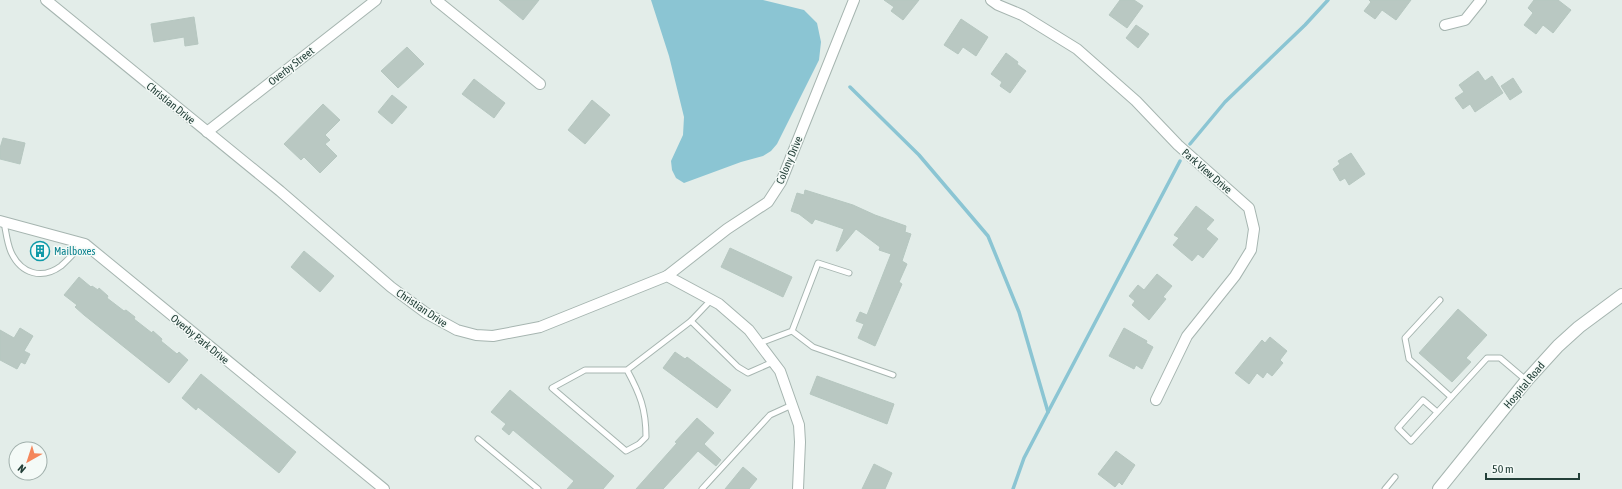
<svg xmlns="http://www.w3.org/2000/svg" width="1622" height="489" font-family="'Asap Condensed',sans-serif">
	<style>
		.water { fill: #8bc5d3 }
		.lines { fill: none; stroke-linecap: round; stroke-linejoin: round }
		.stream { stroke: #8bc5d3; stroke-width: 3.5 }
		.building { fill: #b9c8c2; stroke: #b6c7c0 }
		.service-casing { stroke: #a6b5b0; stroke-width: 7 }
		.minor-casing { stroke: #a6b5b0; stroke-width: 12 }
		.tertiary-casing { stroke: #a6b5b0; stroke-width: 14 }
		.service { stroke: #fff; stroke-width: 5 }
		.minor { stroke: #fff; stroke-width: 10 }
		.tertiary { stroke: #fff; stroke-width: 12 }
		.labels { text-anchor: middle; stroke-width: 3; stroke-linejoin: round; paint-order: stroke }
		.street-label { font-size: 11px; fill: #233f38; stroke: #f4faf7 }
		.culture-label { font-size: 11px; fill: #0d838f; stroke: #f4faf7; text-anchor: start }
	</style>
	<rect width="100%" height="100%" fill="#e3ede9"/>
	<polygon class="water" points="651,0 763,0 804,10 817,23 821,42 819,60 777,144 771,151 763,156 741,162 684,183 676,178 672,170 671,161 683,135 684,117 669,56"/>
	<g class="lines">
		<g class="stream">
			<polyline points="850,87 919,155 988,236 1019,312 1048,412"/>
			<polyline points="1190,144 1225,102 1305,25 1328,0"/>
			<polyline points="1013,489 1024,458 1048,412 1180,161"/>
		</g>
	</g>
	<g class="building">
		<polygon points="499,0 539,0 523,20"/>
		<polygon points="884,0 919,0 903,20 891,11 894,7"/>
		<polygon points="1120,0 1134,0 1143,6 1127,28 1109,15"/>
		<polygon points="1369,0 1411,0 1396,20 1382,10 1375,19 1364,11 1371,2"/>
		<polygon points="1534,0 1558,0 1571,10 1553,33 1543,25 1536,34 1524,25 1533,13 1528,8"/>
		<polygon points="194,17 198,44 185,46 184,37 154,42 151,24"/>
		<polygon points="961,19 988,37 976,56 963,47 958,54 944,45"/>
		<polygon points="1136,25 1149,34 1138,48 1126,38"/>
		<polygon points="407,47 424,64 398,88 381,71"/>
		<polygon points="1006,53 1018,62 1017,64 1026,71 1010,93 1000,86 1002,82 991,74"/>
		<polygon points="1478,71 1485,81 1492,76 1503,93 1475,112 1470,104 1463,109 1455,98 1464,92 1459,85"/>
		<polygon points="1513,78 1522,92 1510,100 1501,86"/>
		<polygon points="474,79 505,103 494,118 462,94"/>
		<polygon points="392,95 407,107 392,124 378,112"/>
		<polygon points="592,100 610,115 585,144 568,130"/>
		<polygon points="323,104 340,120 325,135 330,140 325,144 337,156 320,173 304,157 301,160 284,144"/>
		<polygon points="3,138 25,143 20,164 0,159 0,148"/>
		<polygon points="1351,153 1365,174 1349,185 1345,178 1340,181 1333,169 1340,164 1338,161"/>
		<polygon points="805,190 853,205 875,215 906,226 905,232 911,234 902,261 907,264 899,282 902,284 875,346 858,338 864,324 856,321 860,312 867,315 891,254 879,250 880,247 856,229 838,251 836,251 844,229 815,219 812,224 799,214 791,211 797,193 804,195"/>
		<polygon points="1196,206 1214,220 1206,229 1218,239 1203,258 1198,254 1192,261 1173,245 1179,238 1174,235"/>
		<polygon points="37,242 45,244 48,253 42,259 33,257 31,249"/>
		<polygon points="730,248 792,277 783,297 721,267"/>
		<polygon points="304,251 334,276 320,292 291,267"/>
		<polygon points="1157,274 1172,286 1163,297 1166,299 1149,320 1132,305 1135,301 1129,296 1138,285 1144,290"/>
		<polygon points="79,277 91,287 92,286 98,290 99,288 108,296 107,298 124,311 126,310 135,317 134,319 152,333 153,331 162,339 161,341 177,354 179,352 188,360 169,383 84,315 75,307 77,305 64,295"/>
		<polygon points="1458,309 1487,335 1466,358 1471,362 1452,382 1419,353"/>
		<polygon points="20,328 33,336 24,351 30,354 25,364 21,362 17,369 0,360 0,330 14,338"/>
		<polygon points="1124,328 1147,341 1146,343 1153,347 1142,369 1136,365 1134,369 1109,356"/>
		<polygon points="1270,337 1287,351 1280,360 1283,363 1272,376 1267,372 1263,378 1257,373 1249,384 1235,373 1262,340 1265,343"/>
		<polygon points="675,352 685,359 687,357 731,390 717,408 663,368"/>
		<polygon points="201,374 296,452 279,473 198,407 196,410 182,398"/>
		<polygon points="817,376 894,404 887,424 810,394"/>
		<polygon points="510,390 614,476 603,489 567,489 574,481 513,430 509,435 502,429 506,424 491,412"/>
		<polygon points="697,418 714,433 704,444 721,460 716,466 698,451 663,489 636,489 677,443 675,442"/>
		<polygon points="1116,451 1135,465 1122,485 1119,482 1115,487 1098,474"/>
		<polygon points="874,464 892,473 885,489 862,489"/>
		<polygon points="743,467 757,479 749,489 725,489"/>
	</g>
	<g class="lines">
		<defs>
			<g id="service">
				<path d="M4,222c2,10 3,21 7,30 10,22 31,28 50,14 8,-7 15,-15 22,-23"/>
				<polyline points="1440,300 1405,338 1409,359 1451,397"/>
				<polyline points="691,321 738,367 748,373 773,362"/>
				<polyline points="792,331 813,347 893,375"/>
				<polyline points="760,343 792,331 818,263 849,273"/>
				<path d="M627,370c13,24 19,39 19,67l-7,7 -13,7 -74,-63 33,-18h42l64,-49 21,-22"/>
				<polyline points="1437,412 1423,400 1398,428 1411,441 1487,358 1500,358 1526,380"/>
				<polyline points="478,439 538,489"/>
				<polyline points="702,489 770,415 792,405"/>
				<polyline points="1385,489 1395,477"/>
			</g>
			<g id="minor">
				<polyline points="46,0 280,191 391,287 426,313 457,330 476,335 493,336 540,327 667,276 719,304 749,330 780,371 799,425 800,442 798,489"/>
				<polyline points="436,0 540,84"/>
				<polyline points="991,0 998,5 1022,15 1077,49 1136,101 1178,145 1249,208 1254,229 1251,250 1235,276 1187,336 1156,400"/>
				<polyline points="1445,25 1465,20 1481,0"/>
				<polyline points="207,132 376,0"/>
				<polyline points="0,221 85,244 384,489"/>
				<polyline points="667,276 727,229 768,202 781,182 854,0"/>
			</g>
			<polyline id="tertiary" points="1439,489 1527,380 1558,346 1579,327 1622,295"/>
		</defs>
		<use href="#service" class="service-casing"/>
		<use href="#minor" class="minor-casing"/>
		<use href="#tertiary" class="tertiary-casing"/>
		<use href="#service" class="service"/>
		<use href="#minor" class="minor"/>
		<use href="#tertiary" class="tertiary"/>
	</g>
	<defs>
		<symbol id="building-ring" viewBox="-11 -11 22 22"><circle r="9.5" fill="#f4faf7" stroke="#0f9aa8" stroke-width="1.5"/><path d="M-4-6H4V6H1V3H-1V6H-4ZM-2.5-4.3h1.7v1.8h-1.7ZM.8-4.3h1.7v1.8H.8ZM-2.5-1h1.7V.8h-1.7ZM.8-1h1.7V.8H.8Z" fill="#0f9aa8"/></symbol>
	</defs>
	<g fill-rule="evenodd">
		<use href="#building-ring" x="29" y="240" width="22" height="22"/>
	</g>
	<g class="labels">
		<g class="street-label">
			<text transform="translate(291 66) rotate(-38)" y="4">Overby Street</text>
			<text transform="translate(171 103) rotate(39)" y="4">Christian Drive</text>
			<text transform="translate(789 160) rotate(-67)" y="4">Colony Drive</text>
			<text transform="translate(1207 171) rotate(41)" y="4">Park View Drive</text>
			<text transform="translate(422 308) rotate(34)" y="4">Christian Drive</text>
			<text transform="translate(200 339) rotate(39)" y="4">Overby Park Drive</text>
			<text transform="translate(1524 385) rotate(-50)" y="4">Hospital Road</text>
		</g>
		<g class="culture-label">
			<text x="54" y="255">Mailboxes</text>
		</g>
	</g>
	<g transform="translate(28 461) rotate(219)"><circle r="19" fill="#f4faf7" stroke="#a0afab"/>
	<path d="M0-3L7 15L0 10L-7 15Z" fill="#f4865b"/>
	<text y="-6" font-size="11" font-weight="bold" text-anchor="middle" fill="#233f38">N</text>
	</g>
	<path d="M1486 473v6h93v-6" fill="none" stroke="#233f38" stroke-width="2"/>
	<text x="1492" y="473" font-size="12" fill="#233f38" stroke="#f4faf7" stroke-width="3" paint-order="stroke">50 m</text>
</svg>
